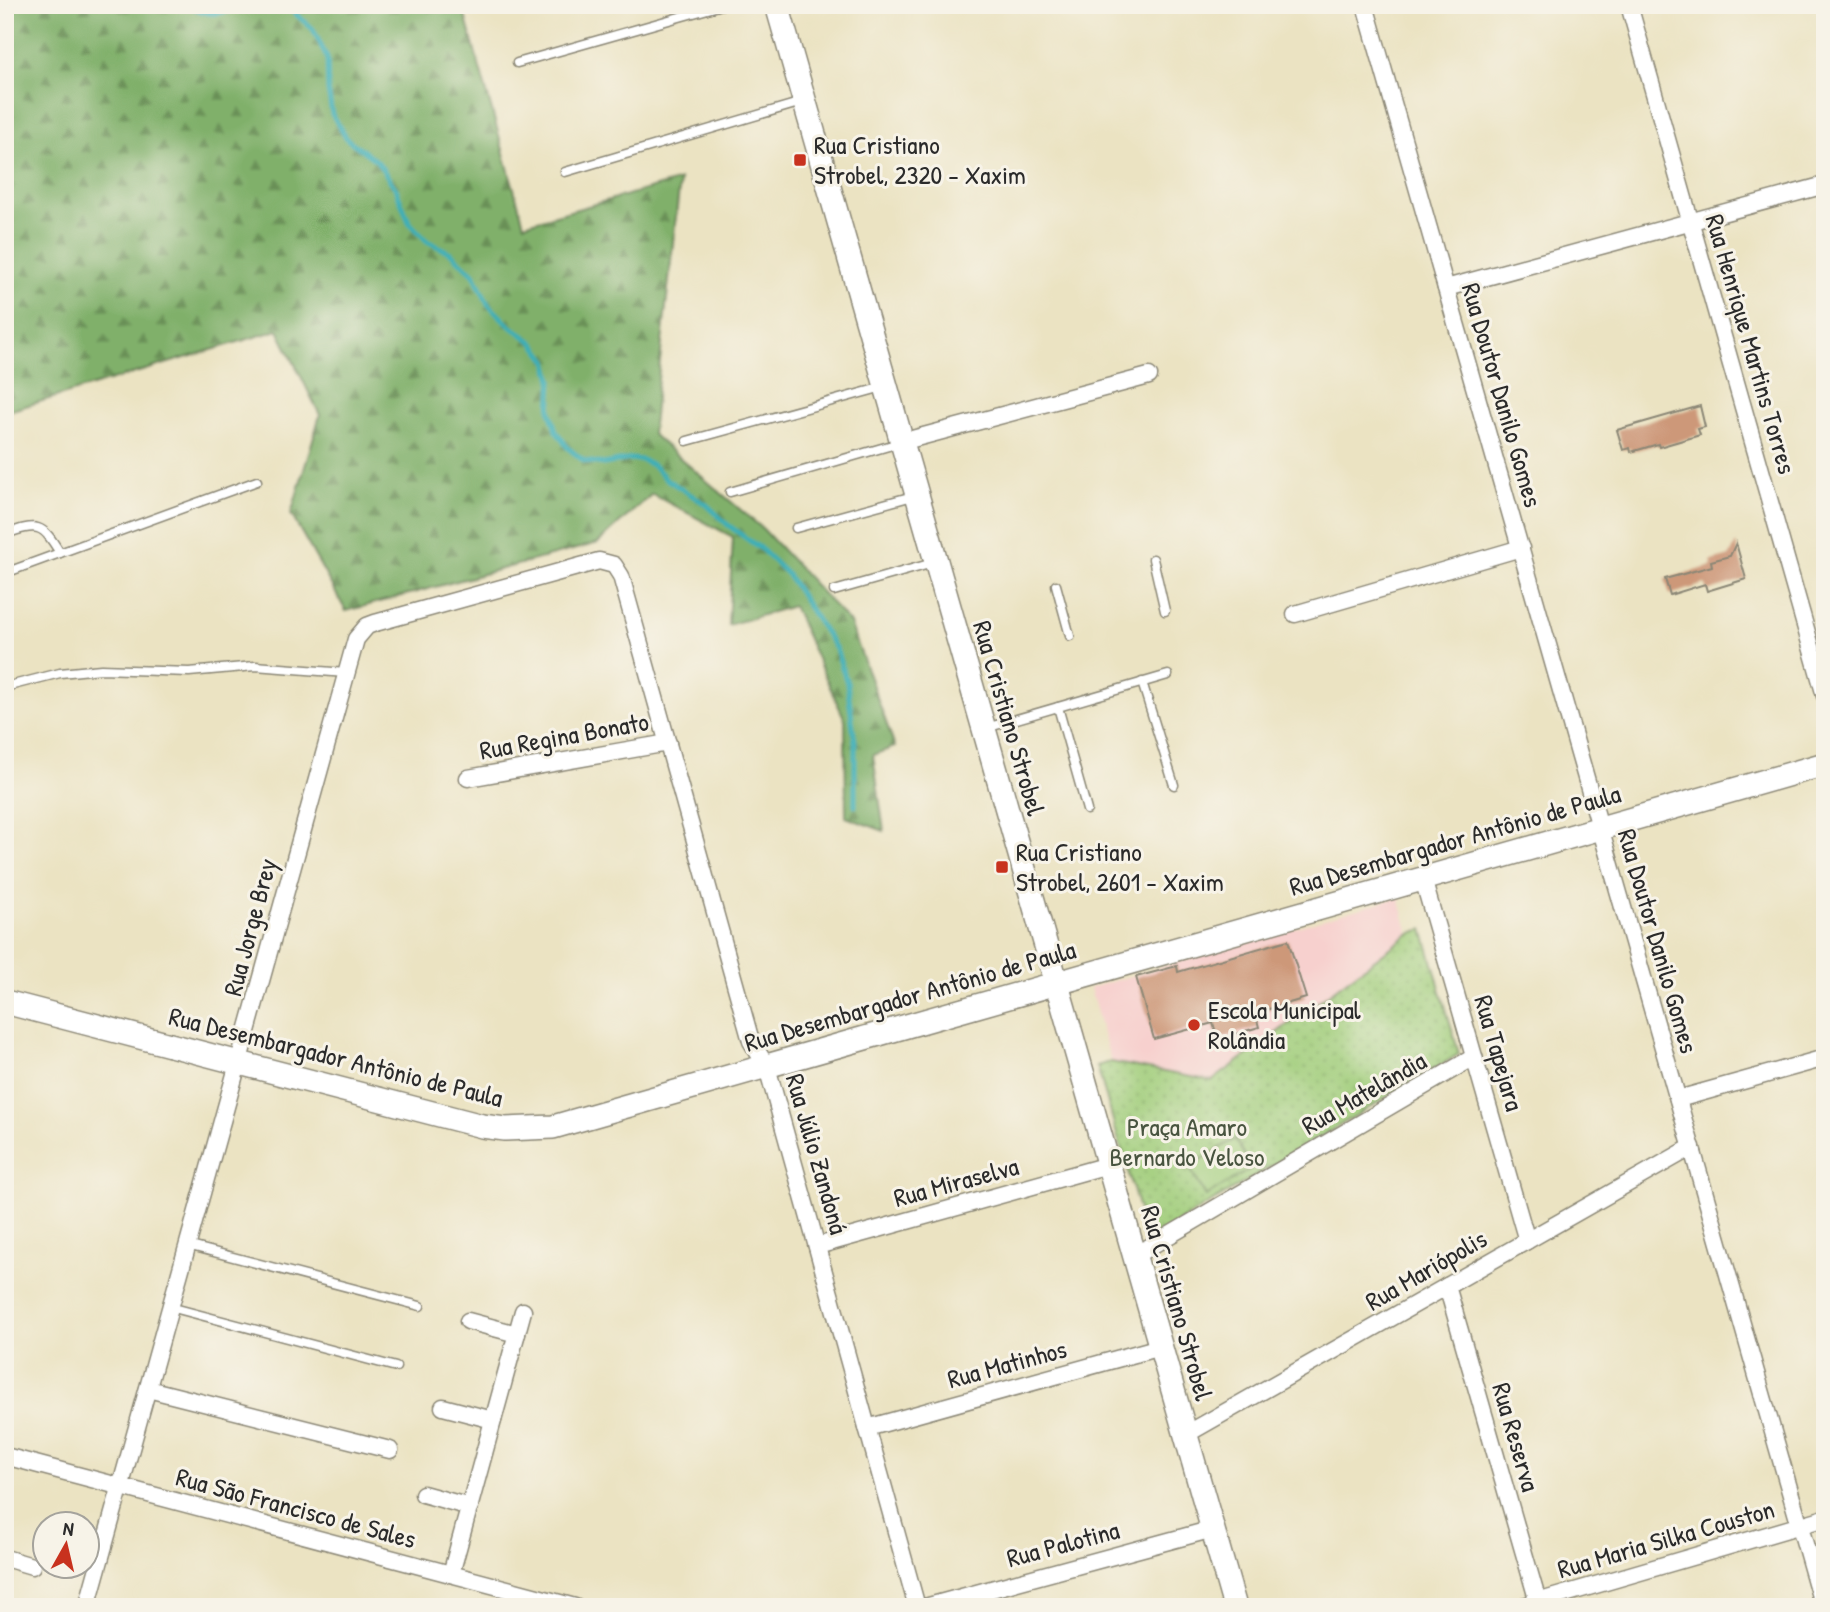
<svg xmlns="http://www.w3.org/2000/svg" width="1830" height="1612" font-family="'Patrick Hand',sans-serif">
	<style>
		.built { fill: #f7d0ce }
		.green { fill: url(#green-dots); stroke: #667c52; stroke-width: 2 }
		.forest { fill: url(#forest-firs); stroke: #566e4a; stroke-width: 2 }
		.pitch { fill: #a0cd7a; stroke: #667c52; stroke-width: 2 }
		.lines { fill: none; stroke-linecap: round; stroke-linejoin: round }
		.stream { stroke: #3eafb7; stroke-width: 5 }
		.building { fill: #cd9879 }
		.service-casing { stroke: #8b8776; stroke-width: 11 }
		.minor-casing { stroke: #8b8776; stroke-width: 19 }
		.secondary-casing { stroke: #8b8776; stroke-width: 26 }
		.service { stroke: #fff; stroke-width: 8 }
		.minor { stroke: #fff; stroke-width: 16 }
		.secondary { stroke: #fff; stroke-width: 23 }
		.poi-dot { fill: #c8321e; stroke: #f7f3e8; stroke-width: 2.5 }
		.labels { text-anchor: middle; stroke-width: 6; stroke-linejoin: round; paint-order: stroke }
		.poi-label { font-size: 26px; fill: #2b2b2b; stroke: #f7f3e8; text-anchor: start }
		.street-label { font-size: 26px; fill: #2b2b2b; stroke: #f7f3e8 }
		.park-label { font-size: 26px; fill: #48543f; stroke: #f7f3e8 }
	</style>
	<defs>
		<pattern id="green-dots" width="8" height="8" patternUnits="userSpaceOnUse" patternTransform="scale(1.75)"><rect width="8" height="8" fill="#a0cd7a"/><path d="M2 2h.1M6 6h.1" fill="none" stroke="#8ab06a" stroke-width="1.8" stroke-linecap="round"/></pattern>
		<pattern id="forest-firs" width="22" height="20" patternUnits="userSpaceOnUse" patternTransform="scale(1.75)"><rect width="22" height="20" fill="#80b06a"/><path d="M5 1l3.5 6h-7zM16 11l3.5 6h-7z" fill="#698f57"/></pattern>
	</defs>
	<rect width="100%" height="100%" fill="#f7f3e8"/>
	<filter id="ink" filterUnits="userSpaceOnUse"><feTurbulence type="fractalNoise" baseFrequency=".0143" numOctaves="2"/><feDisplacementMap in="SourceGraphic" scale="14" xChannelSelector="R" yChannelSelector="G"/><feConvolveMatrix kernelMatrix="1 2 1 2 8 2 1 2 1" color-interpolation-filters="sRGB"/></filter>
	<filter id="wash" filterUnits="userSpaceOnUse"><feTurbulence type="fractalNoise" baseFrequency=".00686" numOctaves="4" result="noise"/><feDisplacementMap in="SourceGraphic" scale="28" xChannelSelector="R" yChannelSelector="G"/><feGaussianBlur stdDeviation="1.57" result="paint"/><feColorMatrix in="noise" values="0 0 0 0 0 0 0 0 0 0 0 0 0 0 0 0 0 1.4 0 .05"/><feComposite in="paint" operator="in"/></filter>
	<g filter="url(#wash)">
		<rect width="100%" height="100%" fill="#ebe3c2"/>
		<polygon class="built" points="1399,897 1409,934 1212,1081 1111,1062 1090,988"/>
		<polygon class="green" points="1423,929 1459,1054 1148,1240 1097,1066 1111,1062 1212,1081 1409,934"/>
		<polygon class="forest" points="5,5 462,5 524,224 680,180 652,434 763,529 850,623 895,747 873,755 884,831 846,817 845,720 793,606 728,625 733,537 652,494 598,543 346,611 291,514 320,415 278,330 6,412"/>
		<polygon class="pitch" points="1235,1139 1252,1168 1206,1196 1189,1167"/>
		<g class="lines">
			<g class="stream">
				<path d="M189,5c25,16 36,5 60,0"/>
				<polyline points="274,5 290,9 313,29 327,58 328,90 332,114 347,139 377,161 396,189 409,222 427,241 451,253 474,274 488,304 509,325 533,342 547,360 552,380 550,411 556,431 568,448 584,461 604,464 630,459 642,460 654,466 666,479 707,505 728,525 761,549 787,574 836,649 847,683 855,741 855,806"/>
			</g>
		</g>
		<g id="blocks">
			<g class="building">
				<polygon points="1700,406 1705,427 1698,429 1700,435 1659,447 1658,444 1631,452 1630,448 1623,450 1617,430"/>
				<polygon points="1736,543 1746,579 1707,591 1705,584 1670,595 1665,579 1712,566 1711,561 1730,556"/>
				<polygon points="1288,940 1306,998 1255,1013 1259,1027 1218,1039 1213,1023 1154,1039 1136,977 1177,966 1178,972"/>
			</g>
		</g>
	</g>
	<g filter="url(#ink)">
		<use href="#blocks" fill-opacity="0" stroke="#8b8776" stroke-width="2"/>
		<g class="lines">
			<defs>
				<g id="service">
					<polyline points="517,63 722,5"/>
					<polyline points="565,172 802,102"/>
					<polyline points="687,441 883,387"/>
					<polyline points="730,492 899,443"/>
					<polyline points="796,528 913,496"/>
					<path d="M5,534c33,-11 37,-11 55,19"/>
					<polyline points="1153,559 1165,611"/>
					<polyline points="5,573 257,481"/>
					<polyline points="1056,585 1070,636"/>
					<polyline points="834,591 933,563"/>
					<polyline points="1142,682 1174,785"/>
					<polyline points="5,687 60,673 101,669 189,672 255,666 346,673"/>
					<polyline points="1058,707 1087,810"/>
					<polyline points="986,728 1168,675"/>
					<polyline points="187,1245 420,1306"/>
					<polyline points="170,1307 396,1367"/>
				</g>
				<g id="minor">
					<polyline points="1365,5 1823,1607"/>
					<polyline points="1629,5 1825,696"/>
					<polyline points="1446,288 1825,185"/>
					<polyline points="901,442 1149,376"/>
					<polyline points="1295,614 1521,548"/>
					<polyline points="468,778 668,743"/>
					<polyline points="1423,879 1527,1241"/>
					<polyline points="1678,1099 1825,1058"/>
					<polyline points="817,1246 1108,1165"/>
					<polyline points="1134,1256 1474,1057"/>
					<polyline points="1447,1286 1538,1602"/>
					<polyline points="468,1321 517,1334"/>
					<polyline points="148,1389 390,1450"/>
					<polyline points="443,1407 493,1420"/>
					<polyline points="867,1428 1160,1347"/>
					<polyline points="1185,1435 1692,1147"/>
					<polyline points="5,1456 575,1607"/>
					<polyline points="423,1494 470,1507"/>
					<polyline points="5,1558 32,1566"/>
					<polyline points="451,1574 523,1311"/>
					<polyline points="87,1607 356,639 367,626 375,623 599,561 614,565 621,576 751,1041 767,1067 917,1607"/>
					<polyline points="925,1607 1213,1529"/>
					<polyline points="1520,1607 1825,1518"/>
				</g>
				<g id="secondary">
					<polyline points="777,5 1235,1607"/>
					<polyline points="5,1002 482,1126 505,1129 553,1127 1825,764"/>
				</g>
			</defs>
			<use href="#service" class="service-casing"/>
			<use href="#minor" class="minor-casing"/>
			<use href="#secondary" class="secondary-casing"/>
			<use href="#service" class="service"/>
			<use href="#minor" class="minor"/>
			<use href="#secondary" class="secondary"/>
		</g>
	</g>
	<g class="poi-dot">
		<rect x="793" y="153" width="14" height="14" rx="3.5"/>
		<rect x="995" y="860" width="14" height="14" rx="3.5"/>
		<circle cx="1194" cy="1025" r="7"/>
	</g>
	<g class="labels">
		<g class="poi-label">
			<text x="814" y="154">Rua Cristiano<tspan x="814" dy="30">Strobel, 2320 - Xaxim</tspan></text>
			<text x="1016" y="861">Rua Cristiano<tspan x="1016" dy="30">Strobel, 2601 - Xaxim</tspan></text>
			<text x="1208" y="1019">Escola Municipal<tspan x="1208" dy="30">Rolândia</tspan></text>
		</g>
		<g class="street-label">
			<text transform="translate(1751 344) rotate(74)" y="9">Rua Henrique Martins Torres</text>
			<text transform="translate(1502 395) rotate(74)" y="9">Rua Doutor Danilo Gomes</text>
			<text transform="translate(1009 718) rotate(74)" y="9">Rua Cristiano Strobel</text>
			<text transform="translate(564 736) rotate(-10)" y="9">Rua Regina Bonato</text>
			<text transform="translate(1455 840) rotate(-16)" y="9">Rua Desembargador Antônio de Paula</text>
			<text transform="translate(250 927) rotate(-75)" y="9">Rua Jorge Brey</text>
			<text transform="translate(1658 941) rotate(74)" y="9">Rua Doutor Danilo Gomes</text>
			<text transform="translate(910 996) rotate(-16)" y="9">Rua Desembargador Antônio de Paula</text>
			<text transform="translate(1499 1053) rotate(74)" y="9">Rua Tapejara</text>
			<text transform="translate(336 1057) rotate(14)" y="9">Rua Desembargador Antônio de Paula</text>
			<text transform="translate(1364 1093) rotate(-30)" y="9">Rua Matelândia</text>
			<text transform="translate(817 1154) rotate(74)" y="9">Rua Júlio Zandoná</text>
			<text transform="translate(956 1182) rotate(-15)" y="9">Rua Miraselva</text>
			<text transform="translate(1426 1270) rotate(-30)" y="9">Rua Mariópolis</text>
			<text transform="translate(1177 1303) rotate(74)" y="9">Rua Cristiano Strobel</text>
			<text transform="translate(1007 1364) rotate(-15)" y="9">Rua Matinhos</text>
			<text transform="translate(1516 1437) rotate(74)" y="9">Rua Reserva</text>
			<text transform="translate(296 1508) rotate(15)" y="9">Rua São Francisco de Sales</text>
			<text transform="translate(1666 1539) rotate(-16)" y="9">Rua Maria Silka Couston</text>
			<text transform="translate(1063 1544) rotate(-15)" y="9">Rua Palotina</text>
		</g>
		<g class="park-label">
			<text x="1187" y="1136">Praça Amaro<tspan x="1187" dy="30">Bernardo Veloso</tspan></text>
		</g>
	</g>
	<rect width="1830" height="1612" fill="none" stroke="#f7f3e8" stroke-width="28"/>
	<g transform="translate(66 1545) rotate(8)"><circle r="33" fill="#f7f3e8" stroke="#a5a39c" stroke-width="2"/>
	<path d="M0-5L12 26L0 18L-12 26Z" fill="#c8321e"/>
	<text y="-10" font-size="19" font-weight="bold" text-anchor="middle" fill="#2b2b2b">N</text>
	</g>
</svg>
